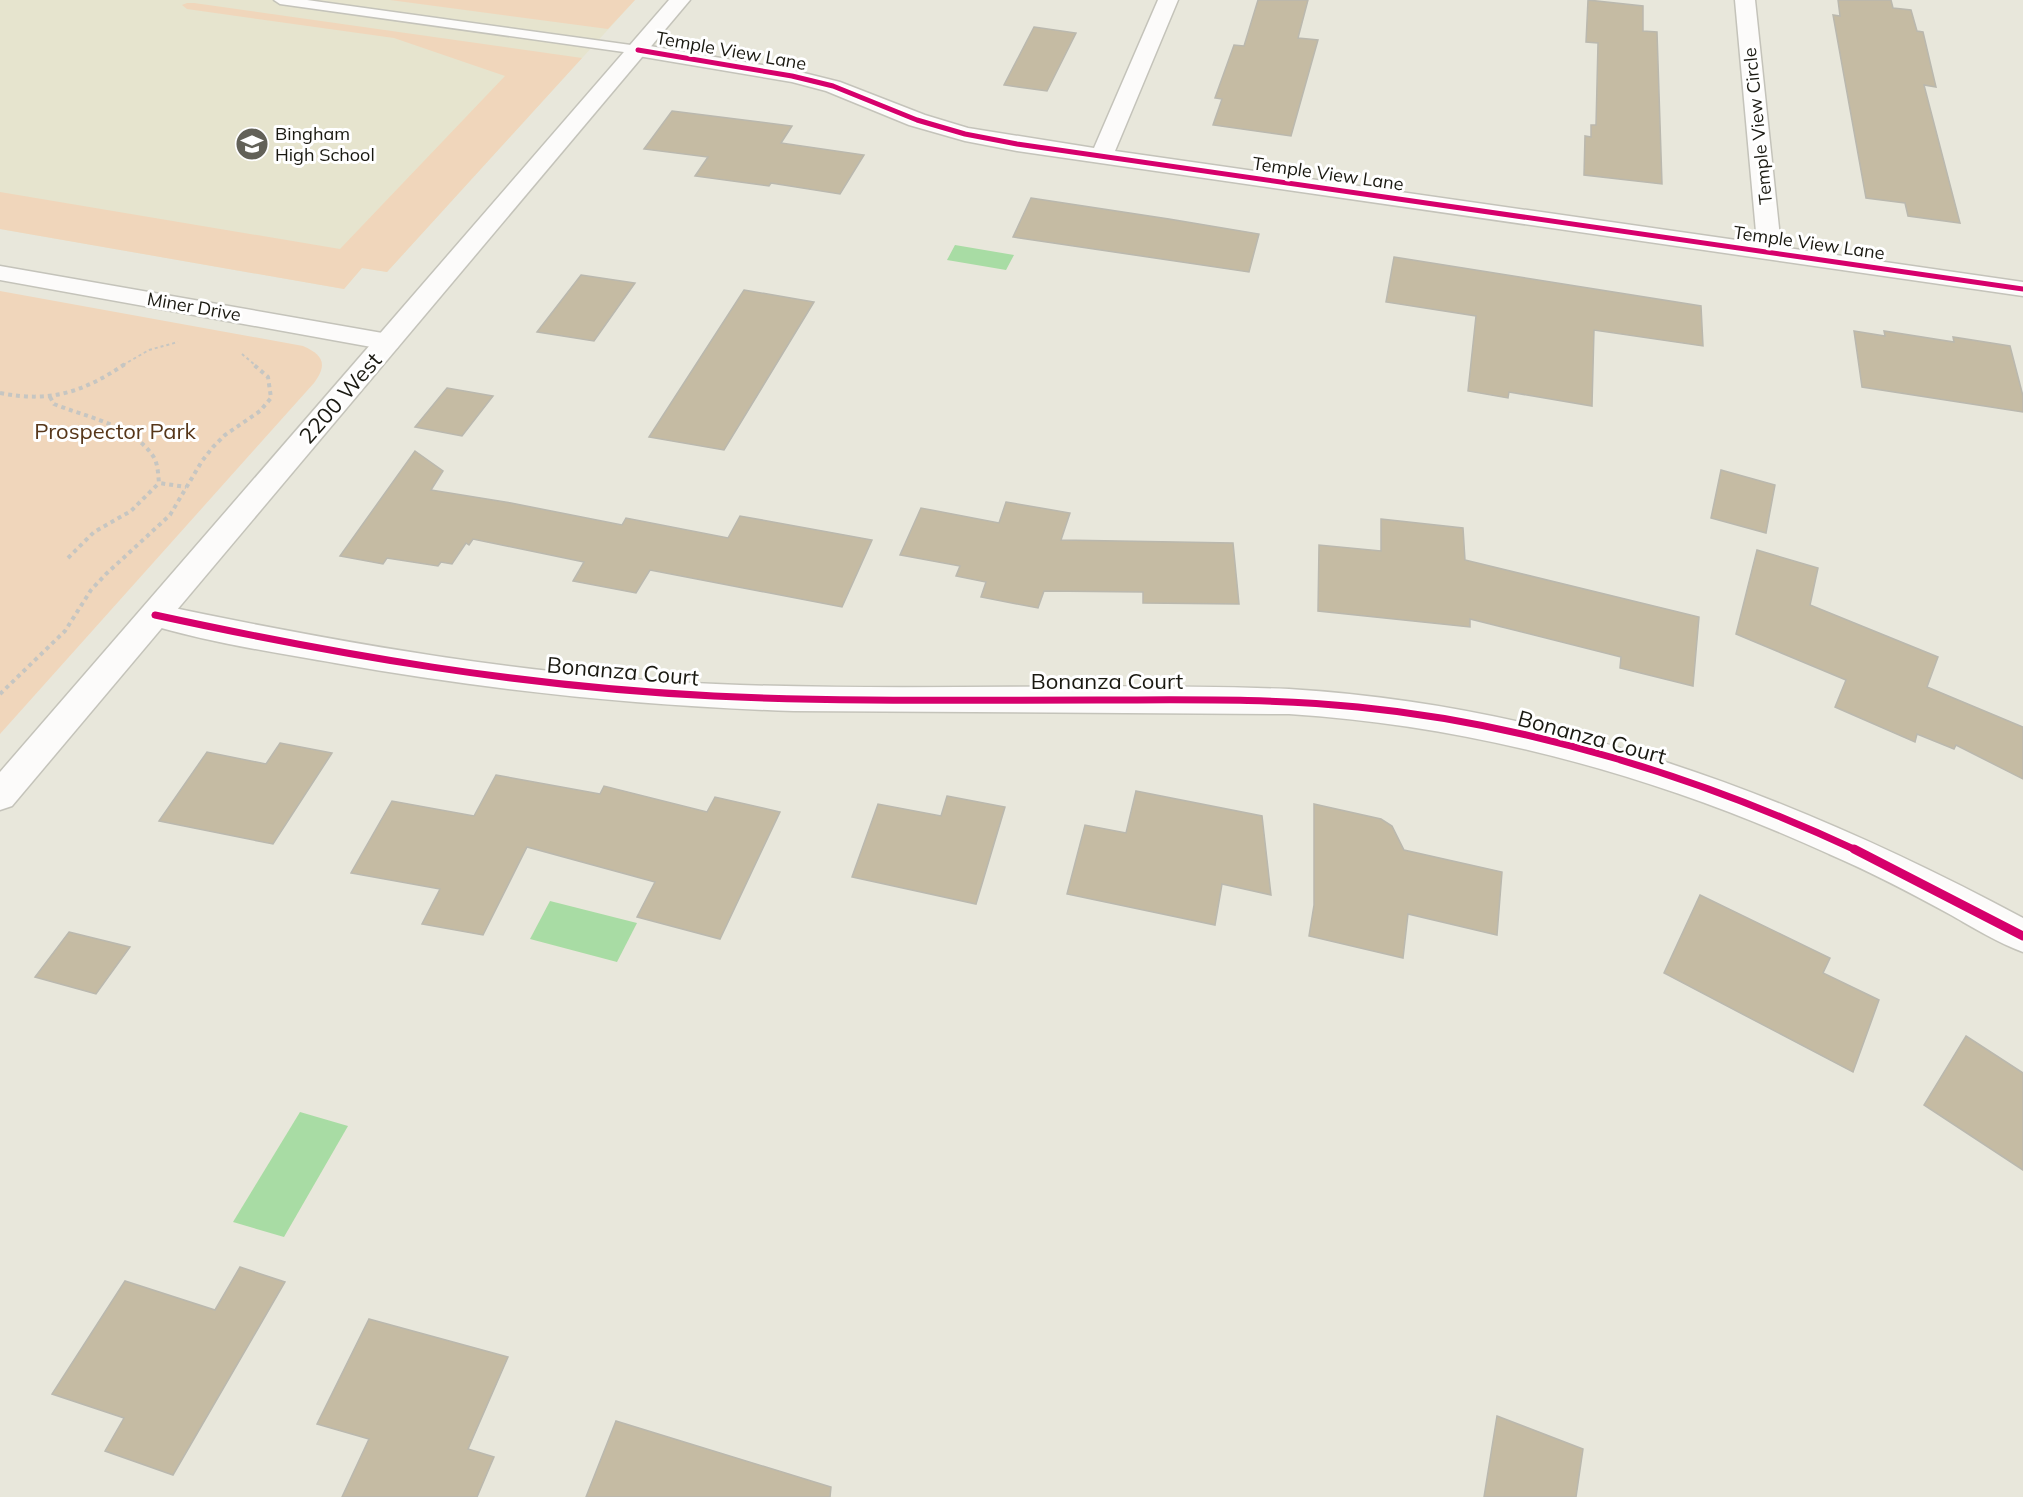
<svg xmlns="http://www.w3.org/2000/svg" width="2023" height="1497" font-family="Mulish,sans-serif">
	<style>
		.built { fill: #e6e4ce }
		.green { fill: #f0d6bb }
		.water { fill: #a8dca4 }
		.building { fill: #c5bba3; stroke: #bab8ae; stroke-width: 1.5 }
		.lines { fill: none; stroke-linecap: round; stroke-linejoin: round }
		.service-casing { stroke: #c4c3ba; stroke-width: 3 }
		.minor-casing { stroke: #c4c3ba; stroke-width: 3 }
		.tertiary-casing { stroke: #c4c3ba; stroke-width: 3 }
		.path-far1 { stroke: #c6c6c2; stroke-width: 2; stroke-dasharray: 3 3; stroke-linecap: butt }
		.path { stroke: #c6c6c2; stroke-width: 4; stroke-dasharray: 4 4; stroke-linecap: butt }
		.service { fill: #fcfbfa; fill-rule: evenodd }
		.minor { fill: #fcfbfa; fill-rule: evenodd }
		.tertiary { fill: #fcfbfa; fill-rule: evenodd }
		.cycleway-far2-casing { stroke: #fff; stroke-width: 8 }
		.cycleway-far1-casing { stroke: #fff; stroke-width: 10 }
		.cycleway-casing { stroke: #fff; stroke-width: 13 }
		.cycleway-far2 { stroke: #d6006c; stroke-width: 5 }
		.cycleway-far1 { stroke: #d6006c; stroke-width: 7 }
		.cycleway { stroke: #d6006c; stroke-width: 9 }
		.labels { text-anchor: middle; stroke-width: 6; stroke-linejoin: round; paint-order: stroke }
		.far-street-label { font-size: 18px; fill: #1a1911; stroke: #fff }
		.far-poi-label { font-size: 18px; fill: #1a1911; stroke: #fff; text-anchor: start }
		.street-label { font-size: 22px; fill: #1a1911; stroke: #fff }
		.park-label { font-size: 22px; fill: #57371a; stroke: #fff }
	</style>
	<rect width="100%" height="100%" fill="#e8e7db"/>
	<polygon class="built" points="0,0 635,0 387,272 362,268 344,289 0,229"/>
	<g class="green">
		<polygon points="390,0 635,0 608,29"/>
		<polygon points="187,3 194,3 582,58 387,272 362,268 344,289 0,229 0,192 340,249 505,76 394,38 187,9 182,5"/>
		<path d="M0,291l303,55c20,9 25,18 11,37l-314,351z"/>
	</g>
	<g class="water">
		<polygon points="955,245 1014,255 1006,270 947,260"/>
		<polygon points="550,901 637,923 617,962 530,939"/>
		<polygon points="300,1112 348,1126 284,1237 233,1222"/>
	</g>
	<g class="building">
		<polygon points="1258,0 1308,0 1298,38 1318,40 1291,136 1213,125 1222,99 1215,98 1234,45 1244,46"/>
		<polygon points="1588,0 1643,6 1643,31 1657,32 1662,184 1584,175 1585,136 1591,137 1591,125 1596,125 1598,43 1586,42"/>
		<polygon points="1838,0 1891,0 1893,8 1911,10 1917,31 1923,32 1936,87 1924,85 1960,223 1908,216 1905,203 1866,198 1833,15 1840,16"/>
		<polygon points="1034,27 1076,33 1047,91 1004,85"/>
		<polygon points="672,111 792,126 781,143 864,155 840,194 771,183 769,186 695,176 708,157 644,149"/>
		<polygon points="1031,198 1169,219 1259,234 1249,272 1013,237"/>
		<polygon points="1394,257 1701,306 1703,346 1594,330 1592,406 1509,392 1508,398 1468,391 1476,316 1386,302"/>
		<polygon points="581,275 635,283 594,341 537,332"/>
		<polygon points="744,290 814,302 724,450 649,437"/>
		<polygon points="1854,331 1885,336 1884,331 1954,342 1953,337 2010,346 2023,396 2023,412 1862,387"/>
		<polygon points="447,388 493,396 462,436 415,427"/>
		<polygon points="415,451 443,471 431,490 511,503 622,525 626,518 728,538 740,516 872,540 842,607 650,570 636,593 573,581 584,562 473,539 469,545 466,543 452,564 441,562 438,566 387,558 383,564 340,556"/>
		<polygon points="1721,470 1775,485 1766,533 1711,518"/>
		<polygon points="1006,502 1070,513 1061,540 1233,543 1239,604 1143,603 1143,592 1044,591 1038,608 981,597 986,582 956,576 960,566 900,555 921,508 999,523"/>
		<polygon points="1381,519 1463,528 1465,560 1699,617 1693,686 1620,668 1621,657 1470,619 1470,627 1318,611 1319,545 1381,551"/>
		<polygon points="1757,550 1818,568 1810,605 1938,657 1927,687 2023,727 2023,779 1956,745 1954,749 1917,734 1915,742 1835,707 1846,680 1736,634"/>
		<polygon points="280,743 332,753 273,844 159,821 207,752 266,764"/>
		<polygon points="496,775 600,794 604,786 707,812 715,797 780,812 720,939 637,917 655,882 527,847 483,935 422,924 440,889 351,873 392,801 474,816"/>
		<polygon points="1136,791 1262,816 1271,895 1222,884 1215,925 1067,894 1085,825 1126,833"/>
		<polygon points="947,796 1005,807 976,904 852,877 878,804 941,816"/>
		<polygon points="1314,804 1381,819 1392,826 1404,850 1502,872 1497,935 1408,914 1403,958 1309,936 1314,905"/>
		<polygon points="1700,895 1830,958 1823,973 1879,1000 1853,1072 1664,973"/>
		<polygon points="69,932 130,947 96,994 35,977"/>
		<polygon points="1966,1036 2023,1073 2023,1170 1924,1105"/>
		<polygon points="240,1267 285,1282 173,1475 105,1451 124,1418 52,1394 125,1281 215,1310"/>
		<polygon points="369,1319 508,1357 468,1449 494,1457 477,1497 342,1497 369,1439 317,1424"/>
		<polygon points="1497,1416 1583,1449 1576,1497 1484,1497"/>
		<polygon points="616,1421 831,1487 830,1497 586,1497"/>
	</g>
	<g class="lines">
		<defs>
			<polygon id="service" points="274,0 307,0 638,46 645,50 638,54 280,4"/>
			<g id="minor">
				<polygon points="1158,0 1178,0 1115,151 1757,243 1735,0 1755,0 1781,247 2023,282 2023,296 1017,151 965,141 909,125 826,91 792,82 638,56 631,54 628,50 631,46 638,44 792,70 840,82 925,115 968,128 1094,148"/>
				<polygon points="0,266 388,334 397,336 401,342 397,348 388,350 0,280"/>
				<path d="M155,604c185,39 372,72 561,80 191,8 382,-2 573,5 265,16 502,105 734,229v34c-25,-9 -49,-24 -72,-37 -40,-22 -80,-43 -122,-61 -171,-78 -353,-128 -540,-140l-495,-3c-155,-5 -307,-21 -459,-48 -63,-11 -129,-21 -191,-40l-4,-8 4,-8z"/>
			</g>
			<polygon id="tertiary" points="669,0 690,0 12,806 0,810 0,772"/>
		</defs>
		<use href="#service" class="service-casing"/>
		<use href="#minor" class="minor-casing"/>
		<use href="#tertiary" class="tertiary-casing"/>
		<g class="path-far1">
			<polyline points="242,354 255,365"/>
			<polyline points="123,365 149,350 178,342"/>
		</g>
		<g class="path">
			<path d="M0,393c51,10 83,-1 125,-29"/>
			<path d="M50,397l4,7c32,13 78,21 99,52 5,7 5,18 6,27l27,4"/>
			<polyline points="68,558 94,532 131,511 159,483"/>
			<polyline points="0,694 65,631 91,590 106,574 170,515 202,461 213,447 225,435 260,411 271,398 268,377 253,364"/>
		</g>
		<use href="#service" class="service"/>
		<use href="#minor" class="minor"/>
		<use href="#tertiary" class="tertiary"/>
		<defs>
			<polyline id="cycleway-far2" points="638,50 792,76 833,86 917,120 965,134 1017,144 2023,289"/>
			<path id="cycleway-far1" d="M155,615c184,40 370,72 559,81 128,6 256,4 383,4 87,0 174,-2 261,7 172,17 344,71 500,144"/>
			<polyline id="cycleway" points="1854,849 2023,936"/>
		</defs>
		<use href="#cycleway-far2" class="cycleway-far2-casing"/>
		<use href="#cycleway-far1" class="cycleway-far1-casing"/>
		<use href="#cycleway" class="cycleway-casing"/>
		<use href="#cycleway-far2" class="cycleway-far2"/>
		<use href="#cycleway-far1" class="cycleway-far1"/>
		<use href="#cycleway" class="cycleway"/>
	</g>
	<defs>
		<symbol id="school-disc" viewBox="-11 -11 22 22"><circle r="9.5" fill="#626158" stroke="#fff"/><path d="M0-5L7-2L0 1L-7-2ZM-4 1L0 2.5L4 1V4Q0 6-4 4Z" fill="#fff"/></symbol>
	</defs>
	<g fill-rule="evenodd">
		<use href="#school-disc" x="233" y="125" width="38" height="38"/>
	</g>
	<g class="labels">
		<g class="far-street-label">
			<text transform="translate(731 51) rotate(10)" y="6">Temple View Lane</text>
			<text transform="translate(1758 126) rotate(-96)" y="6">Temple View Circle</text>
			<text transform="translate(1328 174) rotate(8)" y="6">Temple View Lane</text>
			<text transform="translate(1809 243) rotate(8)" y="6">Temple View Lane</text>
			<text transform="translate(194 307) rotate(10)" y="6">Miner Drive</text>
		</g>
		<g class="far-poi-label">
			<text x="275" y="140">Bingham<tspan x="275" dy="21">High School</tspan></text>
		</g>
		<g class="street-label">
			<text transform="translate(340 398) rotate(-49)" y="8">2200 West</text>
			<text transform="translate(623 671) rotate(5)" y="8">Bonanza Court</text>
			<text x="1107" y="689">Bonanza Court</text>
			<text transform="translate(1592 737) rotate(15)" y="8">Bonanza Court</text>
		</g>
		<g class="park-label">
			<text x="115" y="439">Prospector Park</text>
		</g>
	</g>
</svg>
